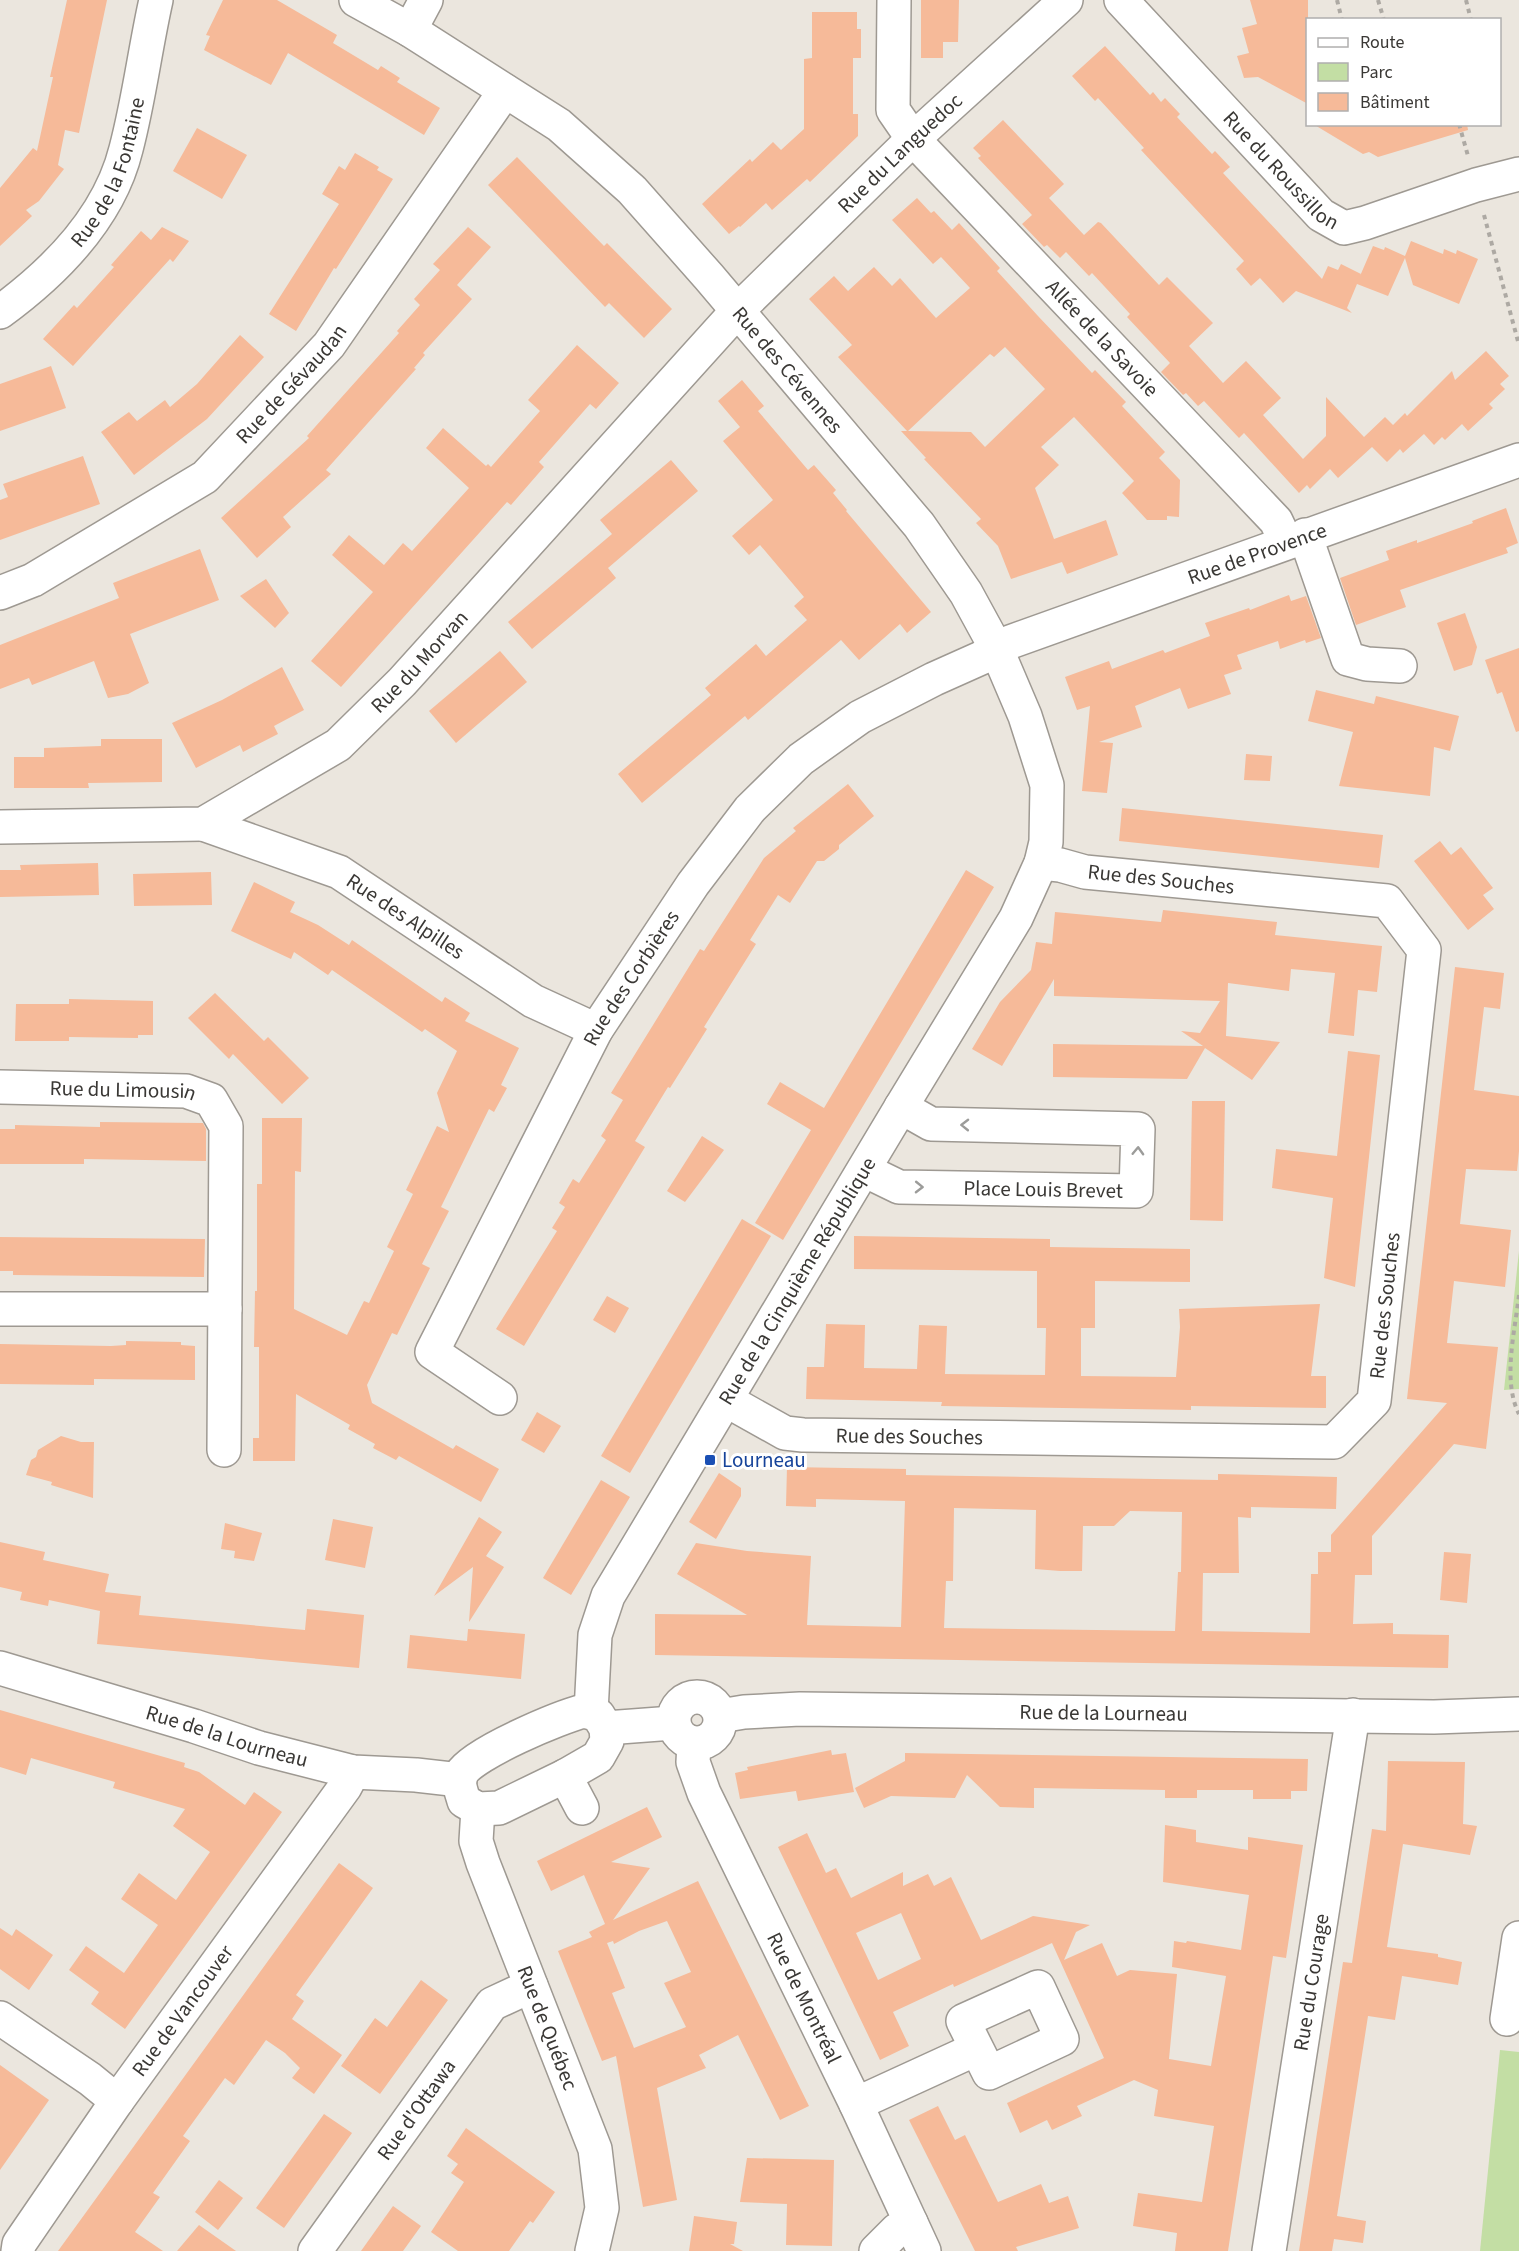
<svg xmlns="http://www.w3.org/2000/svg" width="1519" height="2251" font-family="'Source Sans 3',sans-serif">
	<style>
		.green { fill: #c3dea4 }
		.building { fill: #f6ba99; fill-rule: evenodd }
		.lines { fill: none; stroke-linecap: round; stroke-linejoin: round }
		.minor-casing { stroke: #9e9992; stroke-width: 36 }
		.path { stroke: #ada9a3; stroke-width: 4; stroke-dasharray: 4.5 4.5; stroke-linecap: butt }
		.minor { stroke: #fff; stroke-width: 33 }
		.oneway { stroke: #9c9c9a }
		.transit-dot { fill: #1a4fb4; stroke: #fff; stroke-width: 2 }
		.labels { text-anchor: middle; stroke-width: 6; stroke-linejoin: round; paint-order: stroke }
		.street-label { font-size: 21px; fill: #3a3835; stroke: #fff }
		.transit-label { font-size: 21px; fill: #164399; stroke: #fff; text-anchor: start }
	</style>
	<rect width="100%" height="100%" fill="#ebe6de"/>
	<g class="green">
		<polygon points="1519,1251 1519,1389 1504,1390"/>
		<polygon points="1500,2050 1519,2052 1519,2251 1480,2251"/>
	</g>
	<g class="building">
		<polygon points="67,0 107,0 79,133 65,130 58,165 64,169 39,201 26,210 32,216 0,246 0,188 33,148 37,151 53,77 50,77"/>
		<polygon points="223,0 277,0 337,35 333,43 378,70 381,66 400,78 397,82 440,108 424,135 288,53 271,85 204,50 210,36 206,35"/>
		<polygon points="921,0 959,0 958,42 943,42 943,58 921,58"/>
		<polygon points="1250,0 1308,0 1308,104 1258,77 1244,78 1237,56 1249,53 1242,28 1257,24"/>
		<polygon points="812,12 857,12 857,29 861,29 861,58 853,58 853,114 858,114 858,136 810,182 807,179 772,210 766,203 740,227 739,226 729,234 702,204 750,159 752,162 773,142 781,150 804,129 804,59 812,58"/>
		<polygon points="1105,46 1150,95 1153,92 1161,102 1165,98 1180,114 1177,117 1212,154 1215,151 1230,167 1223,173 1322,279 1328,266 1338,270 1341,264 1361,274 1360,276 1373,246 1384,250 1385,247 1405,256 1411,241 1443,254 1444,249 1456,254 1457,250 1478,259 1459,304 1413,285 1405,258 1388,296 1357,284 1347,308 1352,313 1296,291 1283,303 1260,278 1251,286 1236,269 1244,261 1141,150 1144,148 1098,98 1095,101 1072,76"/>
		<polygon points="1003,120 1064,184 1049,198 1084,235 1098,222 1101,223 1159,285 1167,277 1213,323 1189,346 1223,383 1246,361 1281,398 1263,415 1303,459 1326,436 1326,397 1364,437 1385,417 1393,425 1405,413 1407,416 1452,371 1455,380 1486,351 1509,376 1500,384 1505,389 1489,404 1493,408 1468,431 1462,424 1445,440 1442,437 1434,445 1424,434 1403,453 1400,449 1387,462 1372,447 1338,478 1330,469 1310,489 1307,485 1299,493 1244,433 1239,438 1204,401 1198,406 1186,393 1183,395 1161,372 1170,363 1127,317 1130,314 1092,273 1089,276 1066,252 1060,258 1047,245 1044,247 1022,224 1032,215 978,158 981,156 973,148"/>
		<polygon points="1313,124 1467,124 1468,130 1378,157 1369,152 1363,154"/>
		<polygon points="197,128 247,155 222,199 173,171"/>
		<polygon points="355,153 379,167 377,170 393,179 336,269 334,268 296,331 269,314 339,204 322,194 339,166 345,170"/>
		<polygon points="517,157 604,246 607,243 672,309 644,338 609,303 605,307 488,185"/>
		<path d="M917,198l14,15 3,-2 18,19 7,-7 41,45 -3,3 41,45 54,57 3,-3 31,32 -4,4 43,46 -6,6 21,22 -1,37 -12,-1v4h-20l-25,-27 12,-12 -60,-64 -33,30 18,18 -24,23 19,51 52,-19 12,35 -51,19 -5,-12 -51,17 -13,-33 -22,-23 5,-4 -57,-60 2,-1 -25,-27h6l-69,-74 14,-12 -43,-46 25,-23 14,15 26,-24 18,19 8,-8 36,40 34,-30 -29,-31 -8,7 -41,-44zM1005,347l40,42 -60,58 -14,-15 -63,-1 82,-77 4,3z"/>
		<polygon points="162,227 189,241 173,262 170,259 73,366 43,339 74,305 77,308 114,267 111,265 141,231 151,240"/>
		<polygon points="468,227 491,247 457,285 472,299 423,353 425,355 414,368 416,369 326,470 331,474 283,517 291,527 257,558 221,518 309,438 307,436 399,333 397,331 420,305 414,299 440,270 433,264"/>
		<polygon points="240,335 264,357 207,419 134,475 101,432 129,412 137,421 165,400 170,407 197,384"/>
		<polygon points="577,345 619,383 596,409 590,404 539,462 544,467 511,505 507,502 341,687 311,661 373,592 332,555 349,535 384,565 403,543 412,551 469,488 426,448 443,428 486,466 488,464 491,467 540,411 528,400"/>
		<polygon points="51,366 66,408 0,431 0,384"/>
		<polygon points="742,380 764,406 758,411 808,470 814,465 836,490 833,493 847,510 846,511 931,612 907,633 900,624 859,660 841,640 748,720 745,716 642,803 618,774 711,695 705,688 756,644 766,656 807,620 794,606 804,597 760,545 749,555 732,536 773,500 723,441 740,427 718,401"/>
		<polygon points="83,456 100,504 0,540 0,500 8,497 3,484"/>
		<polygon points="671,460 698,491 608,568 616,578 532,649 508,622 612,534 600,520"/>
		<polygon points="1506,508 1518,543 1506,548 1508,553 1400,590 1406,607 1356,625 1340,578 1389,560 1386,551 1417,540 1417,543 1473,523 1472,521"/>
		<polygon points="200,549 219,600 130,634 149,683 128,694 108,698 94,661 32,685 29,678 0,689 0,645 119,598 113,583"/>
		<polygon points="266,579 289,613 275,628 240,596"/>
		<polygon points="1289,595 1291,601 1306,596 1321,638 1306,643 1305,640 1280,649 1278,641 1237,655 1242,669 1224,675 1231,694 1188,709 1180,688 1135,706 1142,727 1099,742 1113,743 1107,793 1082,791 1090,706 1077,710 1065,677 1109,661 1112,669 1163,650 1165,653 1210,636 1205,623 1249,608 1250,610"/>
		<polygon points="1465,613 1477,647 1472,665 1454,671 1437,623"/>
		<polygon points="1519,648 1519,731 1516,732 1502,692 1497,694 1485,660"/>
		<polygon points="500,651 527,682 456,743 429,711"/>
		<polygon points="282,667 304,710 274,726 278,734 243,752 240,745 196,768 172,723 222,700"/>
		<polygon points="1316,690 1374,704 1376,696 1459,716 1450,751 1434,747 1430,796 1339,786 1353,732 1308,721"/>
		<polygon points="101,739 162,739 162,782 88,783 89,788 14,788 14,757 44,757 44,748 101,746"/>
		<polygon points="1246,754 1272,756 1270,781 1244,780"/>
		<polygon points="848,784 874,816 839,845 839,849 824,861 817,861 790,903 778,895 750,940 756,944 704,1027 707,1029 670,1088 668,1087 635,1141 645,1147 524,1346 496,1329 557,1231 552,1228 565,1207 559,1203 573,1179 579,1183 606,1140 601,1136 623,1100 611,1093 700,949 704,951 764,858 796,831 793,828"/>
		<polygon points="1122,808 1383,835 1379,868 1119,841"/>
		<polygon points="1440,841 1451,855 1461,847 1493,888 1483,895 1494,909 1468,930 1414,861"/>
		<polygon points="98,863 99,895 0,897 0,870 21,870 20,865"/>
		<polygon points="966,870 994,887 783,1240 755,1223 811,1130 767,1104 780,1082 824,1108"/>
		<polygon points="211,872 212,905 134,906 133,874"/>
		<polygon points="254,882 295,902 290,912 318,925 349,945 352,940 442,1002 445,997 470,1013 465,1021 519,1048 501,1085 507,1088 494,1112 489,1109 441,1207 449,1211 422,1264 430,1268 397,1335 392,1333 367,1385 372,1403 453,1449 456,1445 499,1469 481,1502 399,1456 396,1460 373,1448 375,1444 348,1429 350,1425 296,1394 295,1461 253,1461 253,1438 259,1438 259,1347 254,1347 255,1291 257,1291 257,1184 262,1184 262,1118 302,1118 301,1172 295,1171 294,1309 347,1335 364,1301 369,1303 394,1251 387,1247 413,1194 406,1190 437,1126 449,1132 437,1093 457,1051 425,1029 422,1032 332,970 328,975 294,952 291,959 231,931"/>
		<polygon points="1163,910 1277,922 1275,935 1382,946 1377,992 1358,990 1354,1036 1328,1033 1335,973 1291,969 1289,991 1228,983 1226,1036 1280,1042 1252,1080 1205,1048 1187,1079 1053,1077 1053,1044 1203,1046 1181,1031 1200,1033 1220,1001 1054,996 1054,979 1002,1066 972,1049 1000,1002 1031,970 1036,942 1052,944 1055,912 1161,922"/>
		<path d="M1455,967l49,6 -4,36 -16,-2 -10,83 45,6v55l-2,20 -51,-2 -6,55 51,6 -6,57 -51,-6 -7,62 51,4 -12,102 -32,-5 -82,92v39h-17l-2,49 40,-1v11l56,1 -1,33 -793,-13v-41l92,1 -70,-41 19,-31 51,8 64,5 -4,69 94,2 4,-126 -89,-2v8l-30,-1 1,-39 119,2v6l312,5v-6l119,3 -1,32 -85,-2v11l-13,-1 1,56h-36l-1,58 108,2 1,-59h7v-22h13v-17l116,-132 -40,-4zM954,1508l82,2 -1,59 25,2h22l1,-45h31l16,-15 52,1 -1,60h-3l-3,59 -231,-3 2,-47h7z"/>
		<polygon points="215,993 264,1041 268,1037 309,1078 282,1104 233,1054 229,1059 188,1018"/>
		<polygon points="69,999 153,1001 153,1035 138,1035 138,1038 69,1037 69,1041 15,1041 16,1004 69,1004"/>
		<polygon points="1348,1051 1380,1055 1355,1287 1324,1278 1333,1198 1272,1188 1276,1149 1337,1156"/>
		<polygon points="1192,1101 1225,1101 1223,1221 1190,1220"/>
		<polygon points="100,1122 203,1123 206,1129 206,1161 84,1159 84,1164 0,1164 0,1129 15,1129 15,1125 100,1127"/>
		<polygon points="702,1136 724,1150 685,1202 667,1191"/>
		<polygon points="742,1219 771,1236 630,1473 601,1456"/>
		<polygon points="854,1236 1050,1239 1050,1247 1190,1249 1190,1282 1095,1281 1095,1328 1081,1328 1081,1376 1176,1377 1180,1327 1179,1309 1320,1304 1311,1376 1326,1376 1326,1408 1191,1406 1191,1410 941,1406 942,1402 806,1399 807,1367 824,1367 826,1324 865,1325 864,1368 917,1369 919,1325 947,1326 945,1374 1045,1375 1046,1328 1037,1328 1037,1271 854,1269"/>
		<polygon points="0,1237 205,1239 204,1277 13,1275 13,1271 0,1271"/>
		<polygon points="607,1296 629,1308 615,1333 593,1320"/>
		<polygon points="126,1341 181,1342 181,1345 195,1346 195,1380 94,1379 94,1385 0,1384 0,1344 111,1346 126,1345"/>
		<polygon points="537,1412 561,1426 544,1453 521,1440"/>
		<polygon points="61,1436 81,1442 94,1442 93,1498 51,1485 52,1482 26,1475 31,1460 36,1457 38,1450"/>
		<polygon points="719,1473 741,1488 741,1496 716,1539 689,1522"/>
		<polygon points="601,1480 630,1497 571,1595 543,1578"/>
		<polygon points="479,1517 502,1532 486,1556 504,1567 469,1622 473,1567 434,1596"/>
		<polygon points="333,1519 373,1527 365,1568 325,1560"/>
		<polygon points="225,1523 262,1533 254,1561 234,1558 235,1551 221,1549"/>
		<polygon points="0,1542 45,1552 43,1560 109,1574 105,1592 141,1596 139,1615 305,1630 307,1609 364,1615 359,1668 97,1644 100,1611 49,1600 48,1606 20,1600 22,1592 0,1587"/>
		<polygon points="1444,1552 1471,1554 1467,1603 1440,1600"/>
		<polygon points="468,1629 525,1634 521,1679 407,1668 410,1635 467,1641"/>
		<polygon points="0,1710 185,1763 184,1767 199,1772 245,1805 254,1792 282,1812 125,2029 91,2004 99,1992 69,1970 86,1946 124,1973 158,1925 121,1899 139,1873 176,1900 210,1852 173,1826 185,1809 113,1788 115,1782 31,1758 26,1775 0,1767"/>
		<polygon points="831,1750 832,1755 846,1753 854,1792 798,1801 796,1791 740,1799 735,1773 748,1770 747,1767"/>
		<polygon points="905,1753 1308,1759 1307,1791 1291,1791 1291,1799 1253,1799 1253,1790 1197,1790 1197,1798 1165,1798 1165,1790 1034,1788 1034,1808 1000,1807 967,1775 955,1798 891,1796 864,1808 855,1788 905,1761"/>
		<polygon points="1388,1761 1465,1762 1463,1824 1477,1826 1470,1855 1403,1844 1387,1947 1438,1954 1438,1957 1462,1962 1458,1985 1402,1976 1395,2020 1368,2016 1337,2216 1366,2221 1363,2243 1334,2239 1332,2251 1299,2251 1343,1962 1352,1963 1372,1829 1386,1831"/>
		<path d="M647,1807l15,30 -51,25 39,6 -37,52 85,-39 111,225 -29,14 -42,-85 -39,20 7,13 -49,20 20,112 -34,7 -27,-151 -14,5 -44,-110 34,-14 -3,-5 16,-8 -21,-49 -33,16 -14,-30zM667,1921l24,51 -27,11 22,44 -52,21 -22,-55 13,-5 -18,-45 6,-2 1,3 25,-13z"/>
		<path d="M1165,1825l31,5v12l52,8v-13l55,8 -17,113 -13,-2 -45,295h-53l2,-18 -44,-7 5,-33 64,9 12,-76 -60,-10 4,-26 -24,-10 -57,26 5,10 -30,14 -5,-10 -27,13 -13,-30 97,-45 -52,-115 -98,44 -1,-3 -60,28 16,34 -29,14 -102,-213 29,-14 19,40 10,-5 15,30 52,-26v14l25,-12 6,12 17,-9 30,63 52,-24 57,9 -14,7 -12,28 38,-17 15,33 13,-6 47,4 -8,85 42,7 15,-90 -54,-9 2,-26 12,2 1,-2 54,9 8,-55 -86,-13zM901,1913l20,46 -43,21 -22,-47z"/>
		<polygon points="339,1863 373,1888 296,1995 304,2001 292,2019 342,2055 314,2094 292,2078 300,2068 285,2053 266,2040 234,2085 225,2078 183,2136 190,2141 153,2193 160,2197 135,2232 163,2251 58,2251"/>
		<polygon points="0,1928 12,1936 16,1929 53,1955 29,1990 0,1969"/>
		<polygon points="421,1980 448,2000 380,2094 341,2066 375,2018 387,2027"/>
		<polygon points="0,2065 49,2100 0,2170"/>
		<polygon points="938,2106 955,2140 965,2135 998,2202 1041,2184 1049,2203 1068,2196 1079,2228 1016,2247 1018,2251 975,2251 909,2120"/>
		<polygon points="324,2114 352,2133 284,2228 256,2208"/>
		<polygon points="466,2128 555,2192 533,2223 530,2221 509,2251 458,2251 431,2232 464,2182 451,2173 458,2164 447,2156"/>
		<polygon points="747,2158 834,2160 832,2246 786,2245 787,2204 740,2202"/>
		<polygon points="219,2180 243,2198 218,2230 195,2212"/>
		<polygon points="393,2206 421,2226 403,2251 361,2251"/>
		<polygon points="694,2216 737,2222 734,2244 730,2244 743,2251 689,2251"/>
		<polygon points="199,2225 236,2251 177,2251"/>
	</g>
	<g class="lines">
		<defs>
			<g id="minor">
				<path id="s1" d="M356,0l54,30 149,95 73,65 77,87 210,248 47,68 30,55 29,68 22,69 -1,57 -5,21 -25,55 -115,189 -293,489 -13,39 -4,77"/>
				<path id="s2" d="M894,0l-1,110 20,29 363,382 10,21"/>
				<path id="s3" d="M1121,0l200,215 23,13 21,-5 111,-38 43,-11"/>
				<polyline points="410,30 426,0"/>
				<path id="s4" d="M0,312c56,-41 109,-94 126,-163 13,-49 19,-100 30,-149"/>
				<polyline points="1305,535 1348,659 1367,664 1400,666"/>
				<path id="s5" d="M0,593l33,-13 172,-103 124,-132 176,-254"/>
				<path id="s6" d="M203,824l136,48 194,129 63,29"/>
				<path id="s7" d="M0,827l203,-3 135,-79 64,-63 336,-372 175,-171 153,-139"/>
				<path id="s8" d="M0,1087l186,4 25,9 15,26 -2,324"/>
				<path id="s9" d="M864,1170l35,17 237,4 2,-62 -207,-5 -30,-17"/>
				<polyline points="0,1309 225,1309"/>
				<path id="s10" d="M500,1398l-68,-46 164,-322 97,-146 57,-75 51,-50 59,-42 74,-38 47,-21 29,-16 509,-182"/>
				<path id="s11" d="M726,1400l59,33 18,2 531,7 40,-41 50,-451 -37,-49 -302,-29 -25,-7 -19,-2"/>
				<path id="s12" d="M0,1668l194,58 65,22 94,24 63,3 44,5"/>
				<circle cx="697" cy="1720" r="23"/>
				<path d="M584,1711l14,4 8,13 1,13 -9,16 -33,19 -66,32 -21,1 -14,-8c-2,-8 -7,-18 -3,-27 12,-21 99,-57 123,-63z"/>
				<path id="s13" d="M720,1716l24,-4 56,-3 634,8 85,-3"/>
				<polyline points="606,1728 673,1723"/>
				<path id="s14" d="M694,1744l-1,18 11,31 152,311 68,147"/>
				<polyline points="565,1776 582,1808"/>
				<path id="s15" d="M478,1809l-2,32 7,22 112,286 7,59 -10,43"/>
				<polygon points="1038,1987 1062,2039 989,2073 963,2021"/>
				<polyline points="0,2018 90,2079 117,2101"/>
				<polyline points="1507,2019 1519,1938"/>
				<polyline points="856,2104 976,2049"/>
				<path id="s16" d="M18,2251l1,-7 98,-143 228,-314 8,-15"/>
				<path id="s17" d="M315,2251l177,-247 39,-18"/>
				<polyline points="876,2251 897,2230 911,2223"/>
				<path id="s18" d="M1269,2251l84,-536"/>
			</g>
		</defs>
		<use href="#minor" class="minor-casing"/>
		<g class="path">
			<polyline points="1337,0 1342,20"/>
			<polyline points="1378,0 1384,20"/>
			<polyline points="1466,0 1471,20"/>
			<polyline points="1459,124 1468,156"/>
			<polyline points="1484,215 1519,345"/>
			<path d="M1519,1295c-4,36 -17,86 0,119"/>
		</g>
		<use href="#minor" class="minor"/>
	</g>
	<defs><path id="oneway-chevron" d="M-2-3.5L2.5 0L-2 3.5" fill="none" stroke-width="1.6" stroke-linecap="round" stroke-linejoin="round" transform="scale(1.5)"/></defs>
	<g class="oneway">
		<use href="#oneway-chevron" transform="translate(965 1125) rotate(-179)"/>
		<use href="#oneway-chevron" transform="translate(1138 1151) rotate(-88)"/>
		<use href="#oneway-chevron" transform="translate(919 1187) rotate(1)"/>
	</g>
	<rect class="transit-dot" x="704" y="1454" width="12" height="12" rx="3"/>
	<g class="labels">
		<g class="street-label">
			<text dy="7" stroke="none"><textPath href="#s7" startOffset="1176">Rue du Languedoc</textPath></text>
			<text dy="7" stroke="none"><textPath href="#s3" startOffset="234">Rue du Roussillon</textPath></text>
			<text dy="7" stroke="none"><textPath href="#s4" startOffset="182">Rue de la Fontaine</textPath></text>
			<text dy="7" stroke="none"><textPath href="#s2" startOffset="420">Allée de la Savoie</textPath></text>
			<text dy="7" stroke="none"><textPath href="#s1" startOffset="574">Rue des Cévennes</textPath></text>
			<text dy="7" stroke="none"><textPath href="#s5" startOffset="363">Rue de Gévaudan</textPath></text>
			<text dy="7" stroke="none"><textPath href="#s10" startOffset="1287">Rue de Provence</textPath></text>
			<text dy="7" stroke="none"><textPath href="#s7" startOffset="476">Rue du Morvan</textPath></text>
			<text transform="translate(1161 879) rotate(6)" y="7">Rue des Souches</text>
			<text dy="7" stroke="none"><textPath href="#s6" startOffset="224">Rue des Alpilles</textPath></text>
			<text dy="7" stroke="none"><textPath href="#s10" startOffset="506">Rue des Corbières</textPath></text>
			<text dy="7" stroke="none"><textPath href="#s8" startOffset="123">Rue du Limousin</textPath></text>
			<text dy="7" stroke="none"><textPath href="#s9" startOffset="183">Place Louis Brevet</textPath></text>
			<text transform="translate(797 1281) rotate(-59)" y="7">Rue de la Cinquième République</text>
			<text dy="7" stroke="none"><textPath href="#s11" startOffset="770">Rue des Souches</textPath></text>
			<text dy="7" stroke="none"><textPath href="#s11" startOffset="192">Rue des Souches</textPath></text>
			<text dy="7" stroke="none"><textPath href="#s13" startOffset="384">Rue de la Lourneau</textPath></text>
			<text dy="7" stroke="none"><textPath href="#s12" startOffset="237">Rue de la Lourneau</textPath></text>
			<text dy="7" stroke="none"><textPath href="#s18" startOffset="272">Rue du Courage</textPath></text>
			<text dy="7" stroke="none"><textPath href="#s14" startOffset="279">Rue de Montréal</textPath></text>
			<text dy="7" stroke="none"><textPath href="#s16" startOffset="292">Rue de Vancouver</textPath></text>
			<text dy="7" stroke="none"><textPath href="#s15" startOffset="232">Rue de Québec</textPath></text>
			<text dy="7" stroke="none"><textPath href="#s17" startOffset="174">Rue d'Ottawa</textPath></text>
		</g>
		<g class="transit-label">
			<text x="722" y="1467">Lourneau</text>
		</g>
	</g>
	<rect x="1306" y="18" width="195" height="108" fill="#ffffff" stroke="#b0afae" stroke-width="1.5"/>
	<rect x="1318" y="38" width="30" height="9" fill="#ffffff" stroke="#b0afae" stroke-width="1.5"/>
	<text x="1360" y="48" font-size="18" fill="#3a3835">Route</text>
	<rect x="1318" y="63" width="30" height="18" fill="#c3dea4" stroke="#b0afae" stroke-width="1.5"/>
	<text x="1360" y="78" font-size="18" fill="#3a3835">Parc</text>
	<rect x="1318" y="93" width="30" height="18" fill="#f6ba99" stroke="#b0afae" stroke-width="1.5"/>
	<text x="1360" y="108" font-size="18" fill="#3a3835">Bâtiment</text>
</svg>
